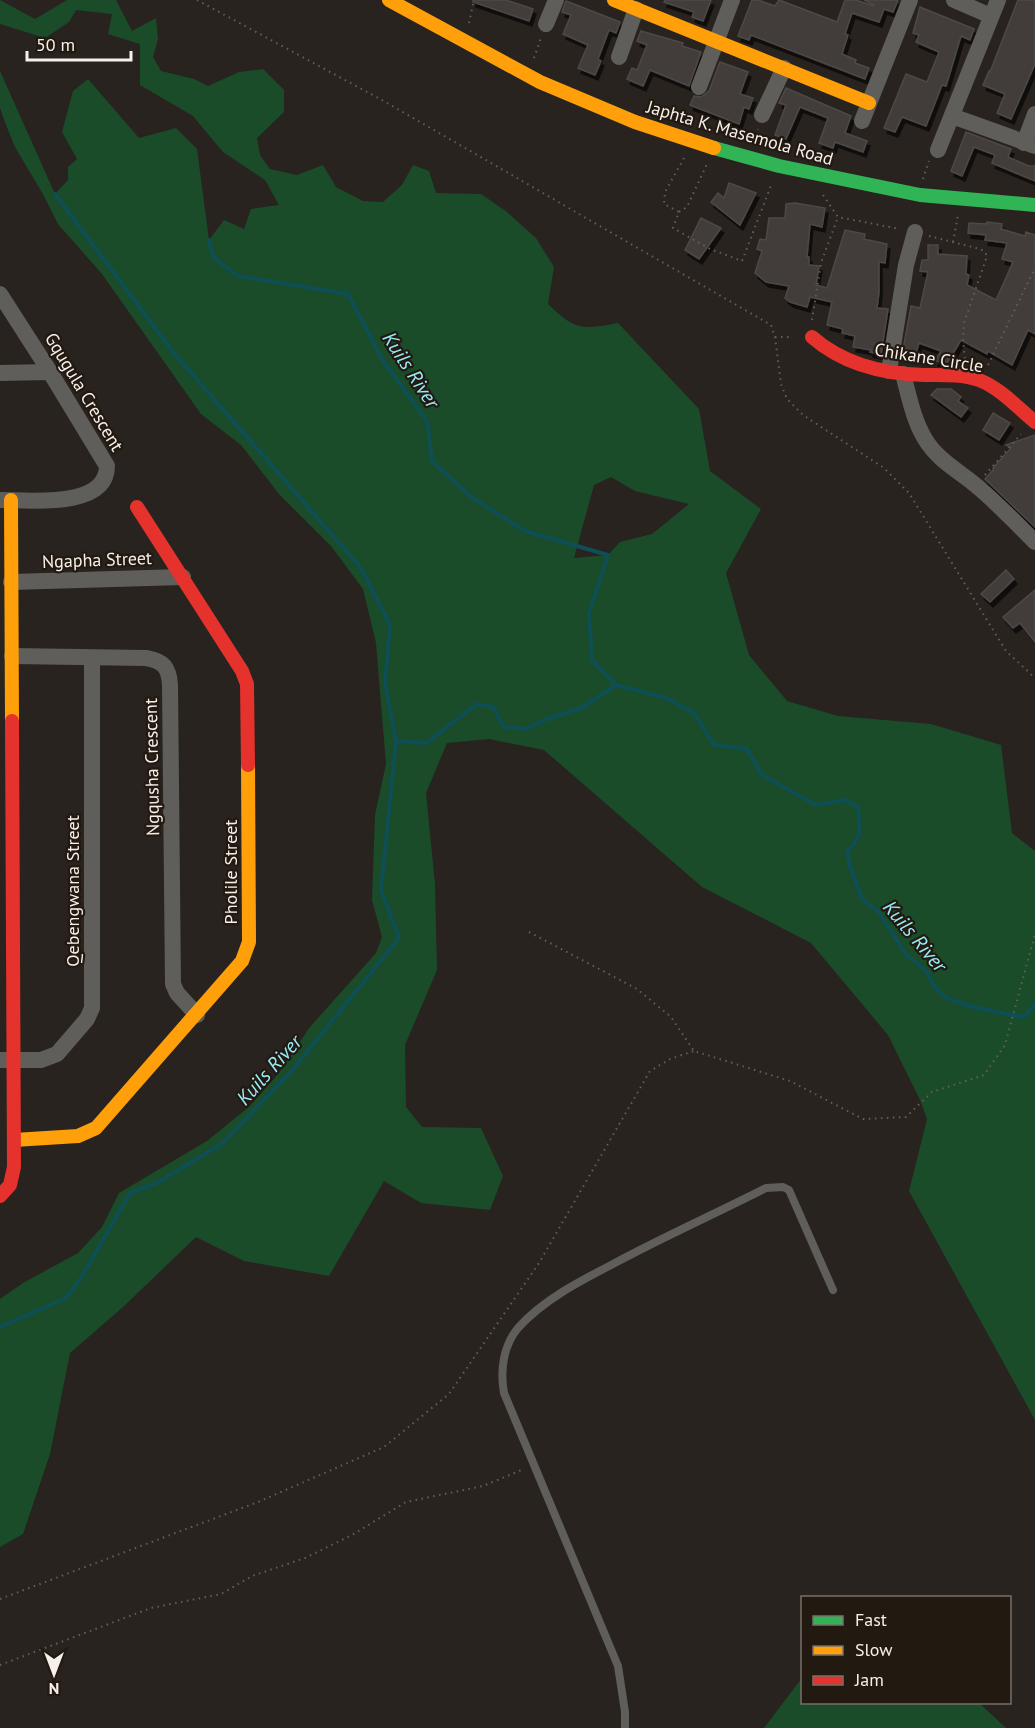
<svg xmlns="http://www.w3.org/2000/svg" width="1035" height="1728" font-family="'PT Sans',sans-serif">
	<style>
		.green { fill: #1a4c2a; fill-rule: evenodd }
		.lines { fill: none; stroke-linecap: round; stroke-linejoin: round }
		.stream { stroke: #0e4f56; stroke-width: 4 }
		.building { fill: #423d3b; stroke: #4d4847; stroke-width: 1.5; filter: url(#shadow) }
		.path { stroke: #625f5d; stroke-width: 2; stroke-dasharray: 1.5 4.5; stroke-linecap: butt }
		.lane { stroke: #5f5e5b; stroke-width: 8 }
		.street { stroke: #5f5e5b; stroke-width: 16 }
		.fast { stroke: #30b455; stroke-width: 14 }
		.slow { stroke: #ff9f0a; stroke-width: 14 }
		.jam { stroke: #e5322d; stroke-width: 14 }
		.labels { text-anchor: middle; stroke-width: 4.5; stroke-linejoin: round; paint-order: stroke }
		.street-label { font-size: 18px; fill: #f7f0ea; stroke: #221911 }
		.water-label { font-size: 20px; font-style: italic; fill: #97ecf8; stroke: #221911 }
	</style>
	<defs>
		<filter id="shadow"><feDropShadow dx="3" dy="5" stdDeviation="0" flood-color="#0009"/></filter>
	</defs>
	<rect width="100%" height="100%" fill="#28231e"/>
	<g class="green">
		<path d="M0,0l35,19 32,-19h49l16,31 24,-13 2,21 -5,18 8,14 33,8 14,7 31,-14 24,-3 21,21v22l-27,26 3,17 10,14 27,6 26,-10 13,22 27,14 20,1 19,-17 11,-20 16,6 7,22 45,1 26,18 29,26 18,29 -6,37c27,26 33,26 70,19l81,86 11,62 51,38 -35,64 23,82 38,46 51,15 93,8 70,21 11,88 23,18v569l-126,-229 18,-72 -6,-17 -33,-67 -77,-92 -109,-56 -158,-137 -55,-11 -42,4 -21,50 9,91 2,86 -32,75 1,62 16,20 59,1 22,48 -13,34 -69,-7 -37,-22 -55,95 -85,-15 -48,-24 -73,70 -53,46 -20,101 -27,80 -23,13v-248l23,-16 55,-30 24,-26 17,-34 88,-52 43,-35 29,-33 31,-46 66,-74 6,-16 -10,-37 3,-85 11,-51 -10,-121 -13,-54 -32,-43 -52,-52 -38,-49 -40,-31 -99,-140 -44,-50 -14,-28 -29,-49 -9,-22 -6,-17v-37l55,123 13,-14v-13l9,-8 -15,-27 11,-41 15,-12 51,59 37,-10 21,21 12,91 15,-20 20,9 7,-20 28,-4 -14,-25 -42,-28 -30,-36 -53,-31v-41l-32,-10 4,-20 -36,-4 -7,12 -24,16 -45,-14zM611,477l24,14 54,13 -37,30 -32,8 -12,13 -34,3 20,-73z"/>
		<polygon points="802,1678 802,1702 979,1703 1006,1728 764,1728"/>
	</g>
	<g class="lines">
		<g class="stream">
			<path d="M209,240l4,17 25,19 110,18 35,67 44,60 5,40 39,36 54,34 83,24 -19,58 3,47 24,25 50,13 28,15 20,32 33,4 15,26 54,30 29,-5 13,7c1,20 6,30 -11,44l3,15 12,33 16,12 27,42 22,19 7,14 12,12 27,9 49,10 5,-3 8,-10"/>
			<polyline points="396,741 426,743 477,704 493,707 504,727 526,729 544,720 581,708 616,685"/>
			<polyline points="0,1327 66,1298 81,1278 130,1193 157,1183 223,1143 294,1068 399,938 381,890 396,741 385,683 390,625 361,568 173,352 55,194"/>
		</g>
	</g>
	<g class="building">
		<polygon points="473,0 506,0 533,9 529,21 473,2"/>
		<polygon points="665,0 711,0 703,21 692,17 694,12 664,2"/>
		<polygon points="752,0 758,0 775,6 779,0 837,22 845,0 856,0 873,6 874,5 864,0 898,0 893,12 884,9 879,22 852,13 845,34 848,35 842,54 856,60 855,63 869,68 865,79 751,35 749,40 738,36"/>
		<polygon points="1018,0 1035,0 1035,64 1011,119 997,113 1005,94 983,85 989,71 990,72"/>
		<polygon points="566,1 620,22 616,33 609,30 598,59 601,61 595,75 578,68 588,45 563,34 571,15 562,12"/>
		<polygon points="920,7 974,29 970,40 961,36 946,86 942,85 926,126 902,117 895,132 884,128 906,74 927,82 939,52 916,42 919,35 913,33"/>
		<polygon points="641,31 683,43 682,46 701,52 689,86 650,70 643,86 627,79 632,68 637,70 647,45 637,41"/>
		<polygon points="720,62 748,72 740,94 753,98 749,109 744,107 739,124 690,105 694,96 701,97 709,91"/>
		<polygon points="786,88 851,116 845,133 867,141 863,152 835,142 833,148 819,143 828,118 800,107 786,139 775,135 786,105 779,103"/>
		<polygon points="966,132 1011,149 1008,157 1029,166 1035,166 1035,181 992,163 995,155 974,147 962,176 951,171"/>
		<polygon points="729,183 756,193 740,225 711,202 718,193 724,198"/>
		<polygon points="795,203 825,208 822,227 810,224 807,257 809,257 809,265 819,266 816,285 827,288 845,230 865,234 864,239 887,244 885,263 879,262 879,292 877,308 888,309 881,355 870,352 871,350 853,347 855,336 842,333 843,329 827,325 832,302 810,297 807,307 790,302 785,298 789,286 766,282 755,273 762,251 757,249 760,239 766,240 769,218 785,218 786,204"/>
		<polygon points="701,218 721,228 699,259 685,250"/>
		<polygon points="987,222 1002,224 1001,229 1025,236 1026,232 1035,235 1035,334 1028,330 1012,365 988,351 987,354 961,340 948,362 935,361 941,351 919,343 914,359 902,355 911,306 920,308 928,272 920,271 922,260 928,260 928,245 938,245 938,254 967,256 966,274 969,275 967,285 996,300 1013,262 1002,259 1007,243 985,240 986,235 968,233 969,223 987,224"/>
		<polygon points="937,389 951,389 961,397 958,401 968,408 961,417 931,395"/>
		<polygon points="993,413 1010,423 999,440 983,430"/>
		<polygon points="1035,435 1035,527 985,479 994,469 993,468 1011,448 1006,445"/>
		<polygon points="1006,570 1014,579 990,602 981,594"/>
		<polygon points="1035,590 1035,642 1020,623 1013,628 1003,617"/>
	</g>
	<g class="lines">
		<g class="path">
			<polyline points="197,0 382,100 771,325 775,337 781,384 787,399 803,415 884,468 909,493 1006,651 1035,678"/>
			<polyline points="469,23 474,0"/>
			<polyline points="534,58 541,38"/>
			<polyline points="754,141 758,129"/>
			<polyline points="684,158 665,192 664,204 679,212 673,228 710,249 742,261 772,183"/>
			<polyline points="923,179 929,161"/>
			<polyline points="823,195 838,217 900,229"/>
			<polyline points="679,212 687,207 707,164"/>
			<polyline points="929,236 980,249 985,252 987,256 964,323 963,340 965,360"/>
			<polyline points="953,242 958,215"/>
			<polyline points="812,320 821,263 838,217"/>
			<polyline points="775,337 793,337"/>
			<polyline points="988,365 1035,268"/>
			<polyline points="985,475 1021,434"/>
			<polyline points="529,932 637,989 671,1017 694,1051 790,1081 863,1119 906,1117 932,1092 984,1075 1005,1045 1035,934"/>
			<polyline points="0,1599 258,1502 384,1447 449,1394 539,1263 650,1071 670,1059 694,1051"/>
			<polyline points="0,1665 151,1608 221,1594 252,1576 305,1558 352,1535 406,1502 483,1486 524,1469"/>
		</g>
		<path class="lane" d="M625,1728v-16l-7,-46 -114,-273c-4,-22 -1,-47 14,-65 25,-28 62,-47 95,-64 50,-27 102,-50 153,-76l17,-1 6,3 44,100"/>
		<g class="street">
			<polyline points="954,0 991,16"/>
			<polyline points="546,24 556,0"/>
			<polyline points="619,57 636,9"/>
			<polyline points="699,87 732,0"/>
			<polyline points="762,115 784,68"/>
			<polyline points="952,116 1035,146"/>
			<polyline points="862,121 910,0"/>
			<polyline points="1024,143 1035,114"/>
			<polyline points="938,150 998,0"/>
			<path d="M0,294l50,78 57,94c0,43 -78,34 -106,34"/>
			<polyline points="889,371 906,265 915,232"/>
			<polyline points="0,373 50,372"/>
			<path d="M903,374c6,22 10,45 22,65 13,22 36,33 54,49 20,17 38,36 56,54"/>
			<polyline points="11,582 183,577"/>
			<path d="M12,656l134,2c18,3 23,10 24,27l3,299 4,9 20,22"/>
			<polyline points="0,1060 41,1060 57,1054 87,1019 92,1008 92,658"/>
		</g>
		<polyline class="fast" points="714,148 779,166 920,195 1035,205"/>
		<g class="slow">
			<polyline points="389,0 540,82 635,122 714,148"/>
			<polyline points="614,0 869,103"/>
			<polyline points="11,500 12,721"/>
			<polyline points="14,1140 78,1136 96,1128 242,961 249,942 248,765"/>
		</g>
		<g class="jam">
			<path d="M812,337c32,28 71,37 112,38 18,0 38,-1 55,5 21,8 39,28 56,42"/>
			<polyline points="137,507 242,671 247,684 248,765"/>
			<polyline points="0,1196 10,1185 14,1167 12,721"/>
		</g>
	</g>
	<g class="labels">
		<g class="street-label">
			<text transform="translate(740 133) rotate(16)" y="6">Japhta K. Masemola Road</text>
			<text transform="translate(929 358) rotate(9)" y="6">Chikane Circle</text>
			<text transform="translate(84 392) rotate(59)" y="6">Gqugula Crescent</text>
			<text transform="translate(97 560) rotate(-2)" y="6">Ngapha Street</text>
			<text transform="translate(152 767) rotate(-91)" y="6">Ngqusha Crescent</text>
			<text transform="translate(231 872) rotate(-90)" y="6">Pholile Street</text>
			<text transform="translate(73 891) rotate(-90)" y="6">Qebengwana Street</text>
		</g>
		<g class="water-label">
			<text transform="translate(411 370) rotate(57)" y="7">Kuils River</text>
			<text transform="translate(915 936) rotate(50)" y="7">Kuils River</text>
			<text transform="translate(269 1070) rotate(-48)" y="7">Kuils River</text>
		</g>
	</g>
	<rect x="801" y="1596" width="210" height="108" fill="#221911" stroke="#776f68" stroke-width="1.5"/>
	<rect x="813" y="1616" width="30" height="9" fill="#30b455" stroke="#776f68" stroke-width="1.5"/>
	<text x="855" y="1626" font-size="18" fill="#f7f0ea">Fast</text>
	<rect x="813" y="1646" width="30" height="9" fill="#ff9f0a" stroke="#776f68" stroke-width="1.5"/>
	<text x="855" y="1656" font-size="18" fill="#f7f0ea">Slow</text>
	<rect x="813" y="1676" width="30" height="9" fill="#e5322d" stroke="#776f68" stroke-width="1.5"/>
	<text x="855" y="1686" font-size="18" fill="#f7f0ea">Jam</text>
	<g transform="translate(54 1674) rotate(180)" stroke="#221911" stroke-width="4.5" paint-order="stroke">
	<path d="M0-4.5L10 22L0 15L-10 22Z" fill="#f7f0ea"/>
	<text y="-9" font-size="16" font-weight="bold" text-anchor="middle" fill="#f7f0ea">N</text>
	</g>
	<path d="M27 51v9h104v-9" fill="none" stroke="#f7f0ea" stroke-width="3"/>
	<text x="36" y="51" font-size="18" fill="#f7f0ea" stroke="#221911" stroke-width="4.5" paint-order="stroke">50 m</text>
</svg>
